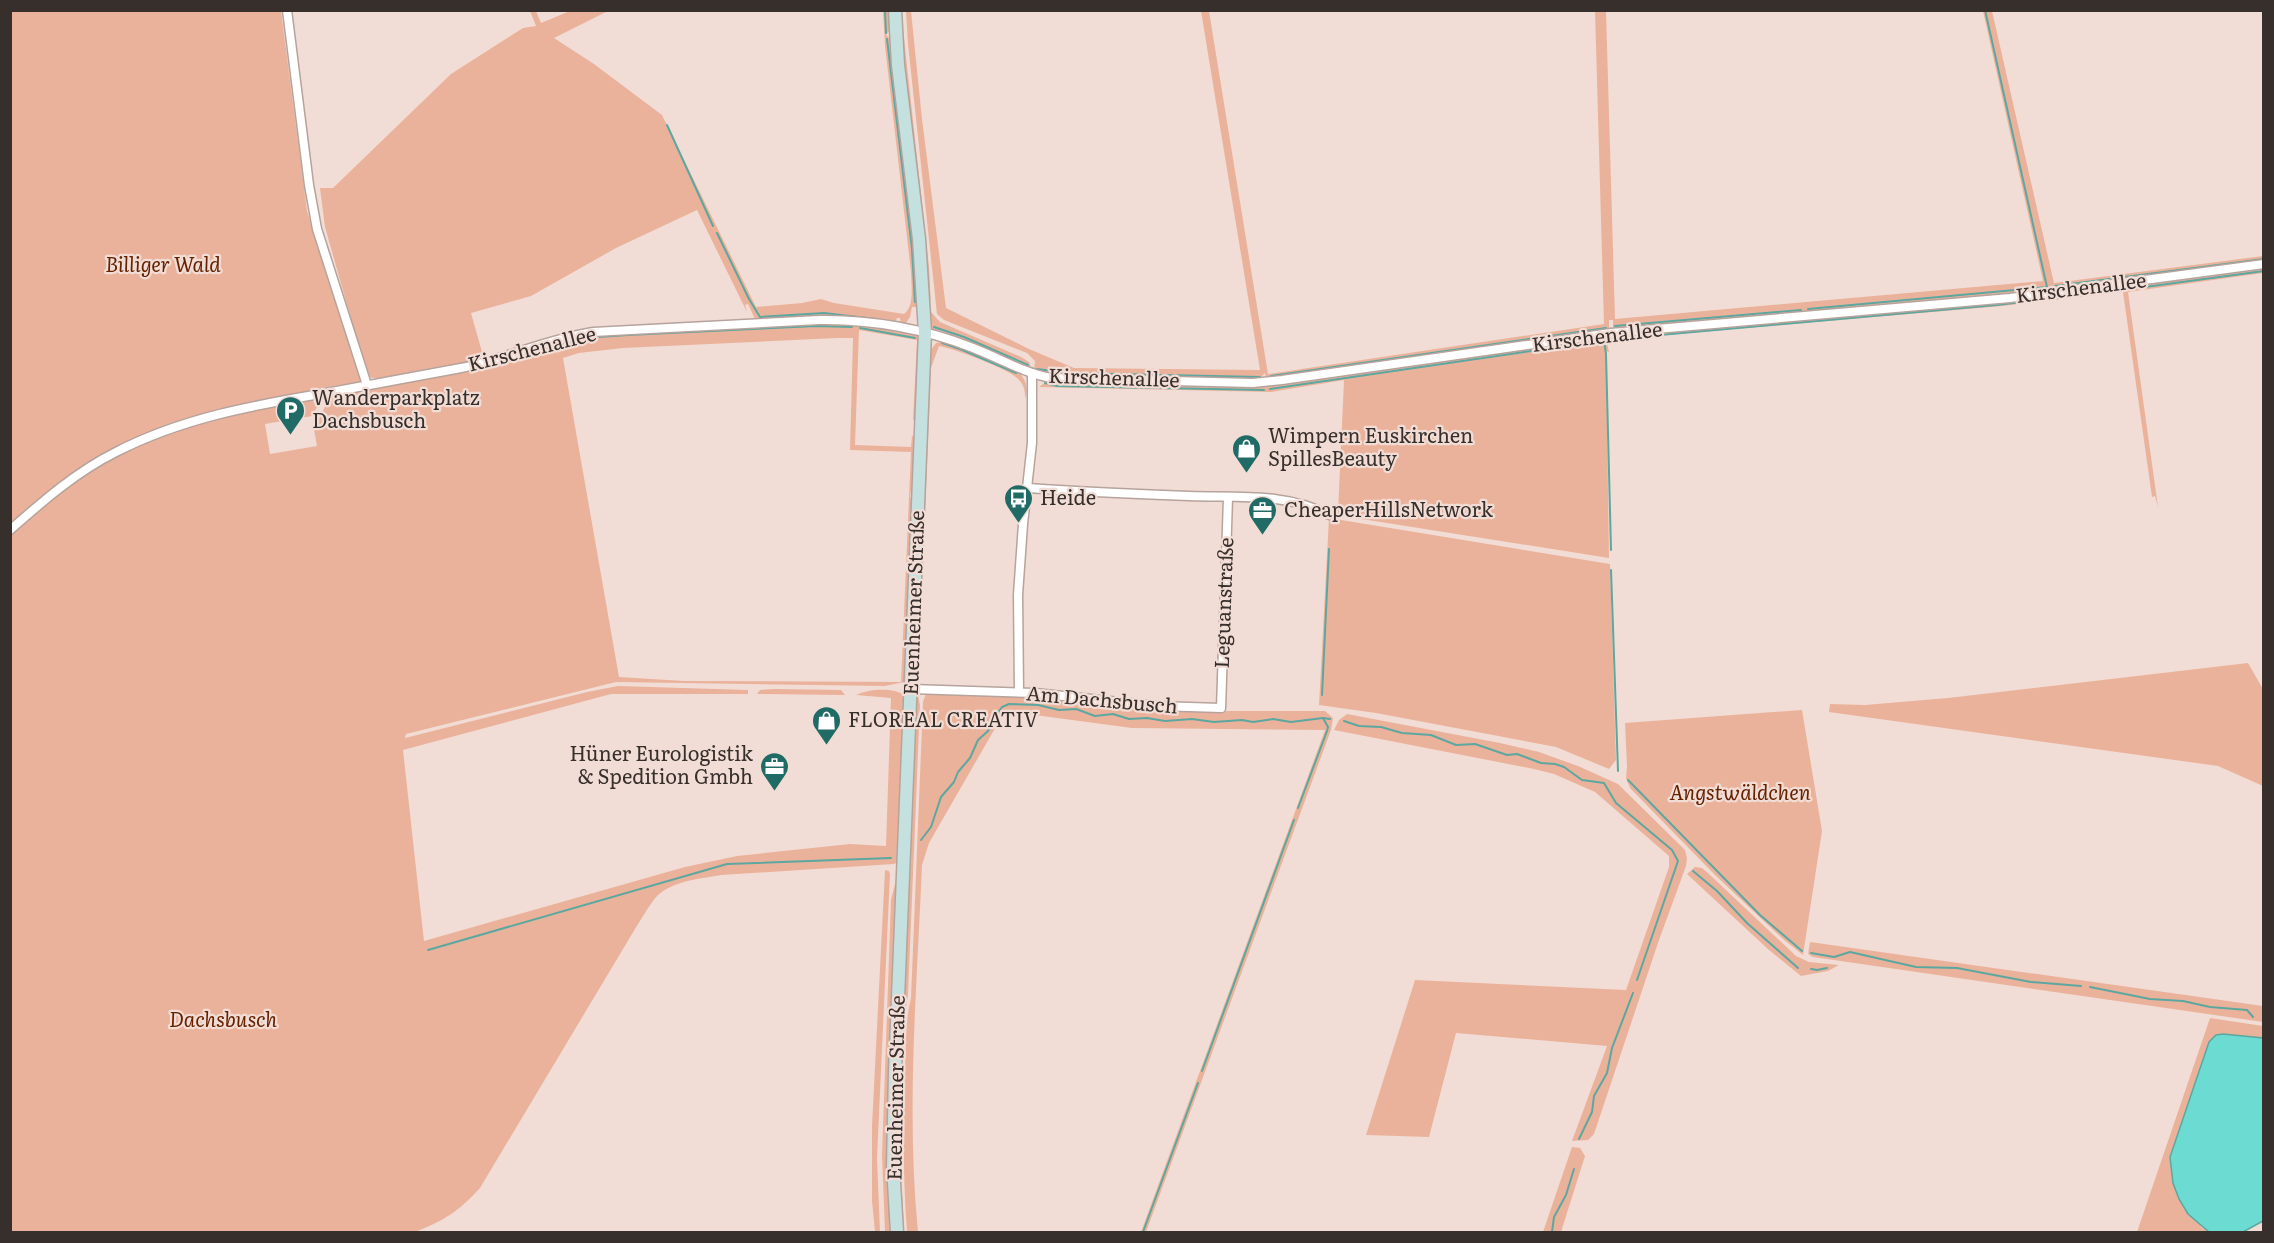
<svg xmlns="http://www.w3.org/2000/svg" width="2274" height="1243" font-family="Literata,serif">
	<style>
		.green { fill: #ebb29b; fill-rule: evenodd }
		.water { fill: #6cdbd2; stroke: #5ca7a0; stroke-width: 1.5 }
		.lines { fill: none; stroke-linecap: round; stroke-linejoin: round }
		.stream { stroke: #5ca7a0; stroke-width: 2 }
		.minor-casing { stroke: #b6a39c; stroke-width: 11 }
		.secondary-casing { stroke: #b6a39c; stroke-width: 15 }
		.minor { stroke: #fff; stroke-width: 8 }
		.secondary { stroke: #c5e1df; stroke-width: 12 }
		.labels { text-anchor: middle; stroke-width: 4.5; stroke-linejoin: round; paint-order: stroke }
		.park-label { font-size: 20px; font-style: italic; fill: #620; stroke: #f1ddd5 }
		.street-label { font-size: 20px; fill: #372f2c; stroke: #f1ddd5 }
		.poi-label { font-size: 20px; fill: #372f2c; stroke: #f1ddd5; text-anchor: start }
	</style>
	<rect width="100%" height="100%" fill="#f1ddd5"/>
	<g class="green">
		<polygon points="11,11 281,11 307,211 362,381 354,385 339,385 230,407 124,445 11,526"/>
		<path d="M530,11h6l5,12 29,-12h38l-54,27 40,26 68,51 94,192 46,-4 19,-4 13,4 70,11c11,-8 7,-29 7,-42l-26,-226 -2,-35h6l1,19 -4,5 5,4 25,231 1,37h-5l-2,10 -6,9 -3,-2 -1,-6h-3l-2,5 -140,-4 -7,-15 -3,1 2,7 -50,-102 -81,38 -85,48 -60,17 13,46c-19,4 -101,24 -114,18l-15,-44 -30,-106 -5,-39h13l118,-114 72,-46 13,-2z"/>
		<polygon points="899,11 901,11 929,267 931,306 902,58"/>
		<polygon points="906,11 911,11 922,119 946,308 1029,349 1074,368 1260,370 1201,11 1209,11 1268,374 1604,324 1595,11 1606,11 1615,319 2043,281 1983,11 1992,11 2054,283 2263,256 2263,262 1999,296 1613,329 1613,320 1609,320 1609,328 1607,330 1269,379 1266,378 1265,373 1259,379 1057,375 1034,370 1035,361 1027,353 944,320 937,314 908,44"/>
		<polygon points="2263,267 2263,273 2128,292 2158,507 2155,496 2152,497 2123,292 2002,306 1642,337 1619,340 1614,343 1613,338 1617,335"/>
		<polygon points="931,312 940,322 1021,357 1029,362 1031,367 1030,369 931,331"/>
		<path d="M826,323l29,2 57,9 5,2 2,4 -3,78 -3,2 4,-80 -58,-10 -4,115 56,2 1,-11 3,1 -1,53 -3,1 -1,6 4,4 -10,181 -19,4 -269,-4 -210,52 -1,4 182,-46 31,-6 130,4v4h-137l-208,56 21,191 261,-74 52,-11 113,-12 36,2 5,-148 -35,-3c11,-6 38,-8 48,0l1,6 -7,161 -4,2 -173,11c-22,4 -54,6 -68,26 -7,9 -12,19 -18,28l-155,259c-22,24 -35,32 -65,44h-404v-698l37,-33 46,-33 49,-26 86,-28 82,-16 6,9 -5,9 -47,8 5,30 47,-8 -4,-22c15,-10 5,-20 27,-31l162,-30 62,-22 28,-6zM837,338h16l-3,112 61,2 -10,230 -217,-1 -65,-4 -56,-319 16,-5 44,-5z"/>
		<polygon points="1606,338 1609,352 1606,351 1609,558 1349,517 1338,513 1344,380 1271,392 1039,387 1047,381 1250,386"/>
		<path d="M946,341l13,4 61,28c6,8 9,16 5,26 0,-6 0,-12 -5,-18 -9,-12 -65,-32 -81,-35l-8,22 -13,316 -2,-3 14,-330 6,-8z"/>
		<polygon points="1329,518 1610,564 1616,760 1609,769 1556,747 1376,713 1319,705"/>
		<polygon points="2248,663 2263,689 2263,786 2218,766 1829,712 1830,704 1865,705 1948,698"/>
		<polygon points="775,689 841,690 845,695 757,694 760,690"/>
		<path d="M926,693l104,2 161,16h134l8,7 -2,12 -185,502h-5l184,-502 -193,-2 -127,-17 -76,132 -7,22c-5,122 -16,245 -4,367h-11c-4,-53 -4,-106 -2,-160 1,-25 0,-50 6,-74l12,-296z"/>
		<polygon points="918,695 920,705 908,995 904,1019 900,1146 904,1232 902,1232 898,1143 916,698"/>
		<polygon points="1802,710 1822,831 1803,955 1783,939 1715,875 1630,788 1626,778 1627,767 1625,723"/>
		<polygon points="1347,714 1500,743 1539,752 1578,766 1618,784 1685,850 1687,858 1686,866 1659,940 1594,1134 1588,1140 1572,1141 1607,1046 1456,1033 1429,1137 1366,1135 1415,980 1626,990 1669,867 1669,856 1595,792 1554,774 1534,769 1334,730 1339,720"/>
		<polygon points="1695,867 1702,868 1709,874 1796,956 1809,962 1839,965 1828,971 1801,976 1769,950 1687,874"/>
		<polygon points="885,870 889,871 890,874 877,1158 880,1232 875,1232 872,1201 872,1126"/>
		<polygon points="897,876 892,1232 885,1232 882,1155 891,900"/>
		<polygon points="1810,942 2263,1006 2263,1022 1813,957 1808,954"/>
		<polygon points="2210,1018 2263,1026 2263,1038 2223,1034 2209,1041 2170,1157 2201,1227 2209,1232 2137,1232"/>
		<polygon points="1572,1147 1580,1148 1585,1156 1561,1232 1543,1232"/>
	</g>
	<polygon class="water" points="2223,1034 2263,1038 2263,1221 2243,1232 2209,1232 2188,1214 2179,1199 2173,1183 2170,1157 2209,1042 2216,1035"/>
	<g class="lines">
		<g class="stream">
			<polyline points="885,10 886,33"/>
			<polyline points="2261,10 2264,12"/>
			<polyline points="887,39 912,249 915,302"/>
			<polyline points="667,125 713,226"/>
			<polyline points="717,233 749,299 760,317 824,313 875,319"/>
			<polyline points="2055,286 2264,259"/>
			<polyline points="2130,289 2264,271"/>
			<polyline points="1808,309 2047,287 1985,10"/>
			<polyline points="1615,326 1801,310"/>
			<polyline points="934,327 964,337 1028,365"/>
			<polyline points="860,328 915,338"/>
			<polyline points="1615,339 1997,305 2123,290"/>
			<polyline points="1604,340 1606,354 1611,550"/>
			<polyline points="942,343 960,349 1016,373"/>
			<polyline points="556,346 597,337 628,335 816,326 852,327"/>
			<polyline points="1037,369 1068,373 1260,377"/>
			<polyline points="1271,376 1606,328"/>
			<polyline points="1045,383 1057,386 1264,390"/>
			<polyline points="1270,389 1606,340"/>
			<polyline points="1611,570 1618,771"/>
			<polyline points="1322,695 1329,549"/>
			<polyline points="1344,721 1359,726 1381,727 1402,733 1431,735 1456,745 1475,744 1507,755 1517,754 1541,763 1555,764 1564,767 1582,780 1604,783 1616,803 1672,850 1678,861 1637,980"/>
			<polyline points="1628,780 1760,915 1802,951"/>
			<polyline points="1298,808 1327,731 1328,727 1323,718"/>
			<polyline points="921,840 931,827 941,797 954,782 958,772 970,758 978,740 988,731 996,715 1002,707 1009,704 1038,705 1059,710 1076,709 1095,716 1113,714 1129,719 1147,718 1165,721 1192,719 1214,722 1242,720 1253,722 1273,719 1291,722 1323,718 1330,719"/>
			<polyline points="1693,871 1717,891 1747,923 1798,968"/>
			<polyline points="428,950 727,864 891,858"/>
			<polyline points="1811,953 1834,957 1850,952 1916,967 1957,968 2031,982 2081,986"/>
			<polyline points="1811,969 1817,970 1827,968"/>
			<polyline points="2090,987 2150,999 2183,1001 2210,1007 2247,1010 2253,1017"/>
			<polyline points="2263,1030 2264,1031"/>
			<polyline points="1202,1071 1294,820"/>
			<polyline points="1579,1139 1592,1112 1594,1096 1607,1073 1612,1048 1633,993"/>
			<polyline points="1143,1232 1198,1083"/>
			<polyline points="1552,1232 1554,1217 1566,1195 1574,1169"/>
		</g>
		<defs>
			<g id="minor">
				<polyline points="287,10 309,185 317,229 367,385"/>
				<path d="M1028,488c54,4 107,6 161,8 47,2 97,-4 140,19"/>
				<path d="M10,530c33,-29 66,-58 106,-78 66,-34 138,-47 210,-59 45,-8 90,-17 135,-25 45,-9 86,-29 132,-36l226,-12c51,-1 107,9 154,28 26,10 51,25 78,30l202,5 29,-3 329,-47 399,-35 254,-34"/>
				<polyline points="911,689 1035,693 1157,706 1221,708 1228,498"/>
				<polyline points="1019,692 1018,595 1023,524 1032,443 1032,373"/>
			</g>
			<polyline id="secondary" points="895,10 898,65 919,239 925,332 895,1072 893,1167 897,1232"/>
		</defs>
		<use href="#minor" class="minor-casing"/>
		<use href="#secondary" class="secondary-casing"/>
		<use href="#minor" class="minor"/>
		<use href="#secondary" class="secondary"/>
	</g>
	<defs>
		<symbol id="parking-pin" viewBox="-11 -11 22 30"><path d="M0 17L-7.5 6A9.5 9.5 0 1 1 7.5 6Z" fill="#206b66" stroke="#f1ddd5"/><path d="M-3.5-5.5H1a3.5 3.5 0 0 1 0 7H-1V5.5H-3.5ZM-1-3.4V-.6H.8a1.4 1.4 0 0 0 0-2.8Z" fill="#fff"/></symbol>
		<symbol id="shop-pin" viewBox="-11 -11 22 30"><path d="M0 17L-7.5 6A9.5 9.5 0 1 1 7.5 6Z" fill="#206b66" stroke="#f1ddd5"/><path d="M-5-2.5h2.3a2.7 3.5 0 0 1 5.4 0H5L5.5 6h-11ZM-1.5-2.5h3a1.5 2.3 0 0 0-3 0Z" fill="#fff"/></symbol>
		<symbol id="bus-pin" viewBox="-11 -11 22 30"><path d="M0 17L-7.5 6A9.5 9.5 0 1 1 7.5 6Z" fill="#206b66" stroke="#f1ddd5"/><path d="M-5-6H5V4H4V6H2V4H-2V6H-4V4H-5ZM-3.5-4V0h7V-4ZM-3.5 1.2v1.5H-2V1.2ZM2 1.2v1.5H3.5V1.2Z" fill="#fff"/></symbol>
		<symbol id="office-pin" viewBox="-11 -11 22 30"><path d="M0 17L-7.5 6A9.5 9.5 0 1 1 7.5 6Z" fill="#206b66" stroke="#f1ddd5"/><path d="M-6-3h4V-5.5h4V-3h4V5H-6ZM-1-4.5V-3h2v-1.5ZM-6 0V1H6V0Z" fill="#fff"/></symbol>
	</defs>
	<g fill-rule="evenodd">
		<use href="#parking-pin" x="274" y="394" width="33" height="45"/>
		<use href="#shop-pin" x="1230" y="432" width="33" height="45"/>
		<use href="#bus-pin" x="1002" y="482" width="33" height="45"/>
		<use href="#office-pin" x="1246" y="494" width="33" height="45"/>
		<use href="#shop-pin" x="810" y="704" width="33" height="45"/>
		<use href="#office-pin" x="758" y="750" width="33" height="45"/>
	</g>
	<g class="labels">
		<g class="park-label">
			<text x="163" y="272">Billiger Wald</text>
			<text x="1740" y="800">Angstwäldchen</text>
			<text x="223" y="1027">Dachsbusch</text>
		</g>
		<g class="street-label">
			<text transform="translate(2081 288) rotate(-7)" y="7">Kirschenallee</text>
			<text transform="translate(1597 337) rotate(-7)" y="7">Kirschenallee</text>
			<text transform="translate(532 349) rotate(-14)" y="7">Kirschenallee</text>
			<text transform="translate(1114 378) rotate(2)" y="7">Kirschenallee</text>
			<text transform="translate(914 603) rotate(-88)" y="7">Euenheimer Straße</text>
			<text transform="translate(1224 603) rotate(-88)" y="7">Leguanstraße</text>
			<text transform="translate(1102 700) rotate(5)" y="7">Am Dachsbusch</text>
			<text transform="translate(896 1088) rotate(-89)" y="7">Euenheimer Straße</text>
		</g>
		<g class="poi-label">
			<text x="312" y="405">Wanderparkplatz<tspan x="312" dy="23">Dachsbusch</tspan></text>
			<text x="1268" y="443">Wimpern Euskirchen<tspan x="1268" dy="23">SpillesBeauty</tspan></text>
			<text x="1040" y="505">Heide</text>
			<text x="1284" y="517">CheaperHillsNetwork</text>
			<text x="848" y="727">FLOREAL CREATIV</text>
			<text x="753" y="761" text-anchor="end">Hüner Eurologistik<tspan x="753" dy="23">&amp; Spedition Gmbh</tspan></text>
		</g>
	</g>
	<rect width="2274" height="1243" fill="none" stroke="#372f2c" stroke-width="24"/>
</svg>
